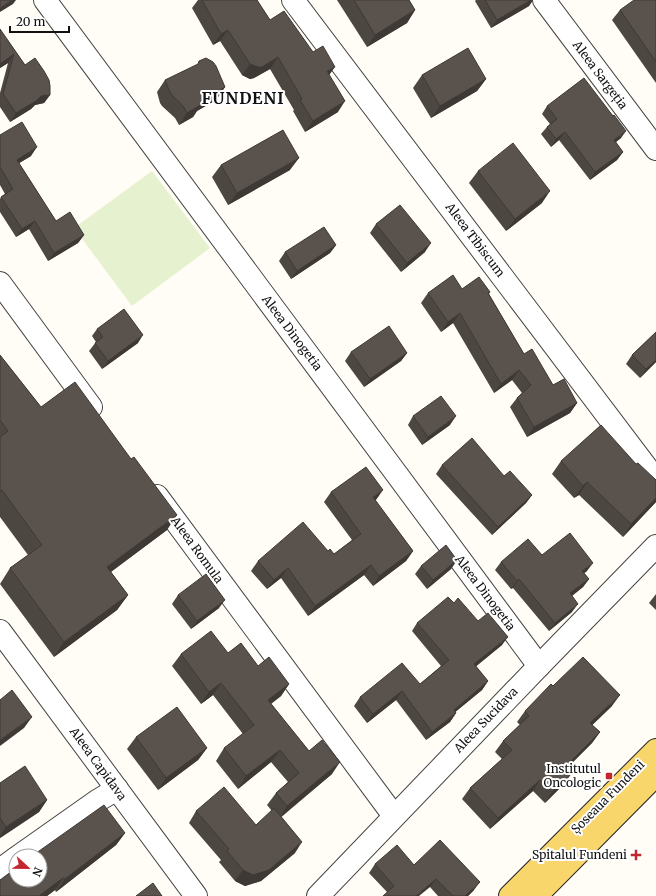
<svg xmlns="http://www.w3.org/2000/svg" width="656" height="896" font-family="Merriweather,serif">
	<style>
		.pitch { fill: #e6f2cf }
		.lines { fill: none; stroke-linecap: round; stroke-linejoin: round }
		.minor-casing { stroke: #444; stroke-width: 24 }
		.major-casing { stroke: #222; stroke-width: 24 }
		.minor { stroke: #fff; stroke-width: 22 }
		.major { stroke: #f9d66b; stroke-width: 22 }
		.wall { fill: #4d4742 }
		.shaded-wall { fill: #3f3936 }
		.building { fill: #5a524d; stroke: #3f3936 }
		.poi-dot { fill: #c4262e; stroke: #fff; stroke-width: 1.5 }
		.labels { text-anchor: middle; stroke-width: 4; stroke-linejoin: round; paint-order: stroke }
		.street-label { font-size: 12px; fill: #111; stroke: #fff }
		.poi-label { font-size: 12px; fill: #111; stroke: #fff; text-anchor: end }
		.district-label { font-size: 16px; font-weight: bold; letter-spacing: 1px; fill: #111; stroke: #fff }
	</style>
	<rect width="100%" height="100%" fill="#fffdf5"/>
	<polygon class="pitch" points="152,171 210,248 132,306 74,228"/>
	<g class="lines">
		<defs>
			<g id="minor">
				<polyline points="45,0 539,666"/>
				<polyline points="293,0 656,480"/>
				<polyline points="544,0 656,149"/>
				<polyline points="0,283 91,407"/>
				<polyline points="157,496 394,816"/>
				<polyline points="0,631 196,896"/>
				<polyline points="19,856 97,801 117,789"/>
				<polyline points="0,870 16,858"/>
				<polyline points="318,896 539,666 656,546"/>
			</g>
			<g id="major">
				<polyline points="510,896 656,750"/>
				<polyline points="536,896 656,775"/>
			</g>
		</defs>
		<use href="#minor" class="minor-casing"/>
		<use href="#major" class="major-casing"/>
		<use href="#minor" class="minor"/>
		<use href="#major" class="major"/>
	</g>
	<g class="wall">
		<polygon points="198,0 257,0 270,20 313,52 329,75 338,112 305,132 293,111 294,110 270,69 254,78 250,79 242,75 220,41 213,45 192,8"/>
		<polygon points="337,0 409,0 415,10 407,23 367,47"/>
		<polygon points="476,0 533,0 529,6 491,28 475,1"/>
		<polygon points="656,0 656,83 612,20 620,10"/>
		<polygon points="0,29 25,65 50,95 44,103 35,105 31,109 10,122 0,107 0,93 8,63 0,68"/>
		<polygon points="422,75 486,79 477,91 431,118 413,88"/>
		<polygon points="165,80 225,87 216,100 197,111 193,117 179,125 175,118 162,106 160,103 157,92"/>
		<polygon points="547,106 621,138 616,142 623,152 617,160 590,180 559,140 551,147 541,134 547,127 550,124 542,114"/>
		<polygon points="0,135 31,156 19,163 56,221 84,235 78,243 48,261 29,229 16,237 0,212 0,199 1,197 5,194 0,185"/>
		<polygon points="221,165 290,170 228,205 212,177"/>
		<polygon points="478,171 542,203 506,231 469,183"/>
		<polygon points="376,224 425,252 401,272 370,233"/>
		<polygon points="336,245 330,253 291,279 279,261 285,252"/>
		<polygon points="462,289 490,292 489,294 524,354 553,385 577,403 570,413 527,437 510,407 517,398 522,393 512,380 494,393 453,323 441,332 421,303 428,293"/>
		<polygon points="97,329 138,343 102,369 89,351 96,342 92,336"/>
		<polygon points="656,332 656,362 640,378 626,364 632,355"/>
		<polygon points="351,352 407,353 401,361 364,387 345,361"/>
		<polygon points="0,355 41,407 167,530 111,572 128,595 117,610 54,657 0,584 10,568 28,555 0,517"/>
		<polygon points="413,416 450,425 422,445 408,425"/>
		<polygon points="561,461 656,502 623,537 579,495 574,498 552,474"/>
		<polygon points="442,465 504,476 532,495 526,503 492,535 436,474"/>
		<polygon points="331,492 376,500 375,500 413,551 406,561 373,586 364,575 308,616 281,578 267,589 251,571 258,561 328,551 334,554 352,540 324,502"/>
		<polygon points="542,555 587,571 584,573 589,579 583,587 572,596 572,612 549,631 513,588 511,589 495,570 501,562"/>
		<polygon points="457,560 451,569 427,589 415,574 421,566"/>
		<polygon points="656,594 656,610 649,603"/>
		<polygon points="178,595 219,608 191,629 172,604"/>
		<polygon points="454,603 478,621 502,645 476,666 488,681 482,690 455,712 456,713 450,722 426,740 396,700 367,723 354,706 360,697 420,684 441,666 412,631 417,623"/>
		<polygon points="228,653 258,666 289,684 281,696 271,704 309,751 332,774 281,816 295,853 261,881 245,886 235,881 219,862 221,860 189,823 196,811 256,825 272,811 267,805 276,793 288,782 271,762 238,789 216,761 224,748 243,734 213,695 201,704 172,666 181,654"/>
		<polygon points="553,686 612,706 592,725 600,732 592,743 567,768 564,784 545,803 533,791 490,829 462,799 470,788 502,759 495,752 503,741 520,725 517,722 525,711"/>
		<polygon points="136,737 207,748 198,760 158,790 127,749"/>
		<polygon points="0,783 47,800 39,812 0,838"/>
		<polygon points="125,833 116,845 56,892 55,890 47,896 0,896"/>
		<polygon points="375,864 414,865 474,890 468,896 438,896 430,887 387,892 369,873"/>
	</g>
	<g class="shaded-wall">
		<polygon points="12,0 16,0 13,4 0,12 0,8"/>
		<polygon points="531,0 533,0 529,6 491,28 497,20"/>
		<polygon points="415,10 407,23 367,47 375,35"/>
		<polygon points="228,30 220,41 213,45 221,34"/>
		<polygon points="14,54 8,63 0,68 0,64"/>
		<polygon points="278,57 270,69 254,78 250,79 242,75 250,64"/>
		<polygon points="335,67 327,78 327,71"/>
		<polygon points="486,79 477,91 431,118 440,106"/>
		<polygon points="225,87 216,100 197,111 193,117 179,125 187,113 200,102"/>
		<polygon points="50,95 44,103 35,105 31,109 10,122 16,113 41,96"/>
		<polygon points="345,101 338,112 305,132 313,121"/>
		<polygon points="626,131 621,138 608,148 614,140"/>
		<polygon points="565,132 559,140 551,147 556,139"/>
		<polygon points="37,147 31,156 11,168 17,160"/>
		<polygon points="623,152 617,160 590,180 595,172"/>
		<polygon points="299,158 290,170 228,205 237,193"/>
		<polygon points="550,191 542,203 506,231 515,219"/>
		<polygon points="35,221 29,229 16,237 22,229"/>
		<polygon points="84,235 78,243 48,261 54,253"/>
		<polygon points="431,243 425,252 401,272 407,263"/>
		<polygon points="336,245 330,253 291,279 297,271"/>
		<polygon points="460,313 453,323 441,332 448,322"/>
		<polygon points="143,335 138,343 102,369 108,361"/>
		<polygon points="407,353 401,361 364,387 370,379"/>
		<polygon points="656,360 656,362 640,378 646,369"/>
		<polygon points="519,370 512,380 494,393 501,384"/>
		<polygon points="577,403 570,413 527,437 534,427"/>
		<polygon points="456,416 450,425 422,445 428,437"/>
		<polygon points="587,482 579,495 574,498 583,486"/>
		<polygon points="383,490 376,500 366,507 373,497"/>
		<polygon points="532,495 526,503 492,535 498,527"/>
		<polygon points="656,498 656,502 623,537 631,524"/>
		<polygon points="177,515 167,530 97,582 107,567"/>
		<polygon points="413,551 406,561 373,586 379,576"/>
		<polygon points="457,560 451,569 427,589 433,580"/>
		<polygon points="593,563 587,571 577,579 582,571"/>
		<polygon points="371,565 364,575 308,616 315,606"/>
		<polygon points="288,568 281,578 267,589 274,580"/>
		<polygon points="519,579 513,588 511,589 517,581"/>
		<polygon points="589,579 583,587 564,602 570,593"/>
		<polygon points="128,595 117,610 54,657 64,642"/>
		<polygon points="225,600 219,608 191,629 197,621"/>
		<polygon points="578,604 572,612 549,631 555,623"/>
		<polygon points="508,637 502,645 468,673 474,664"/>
		<polygon points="488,681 482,690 448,718 454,710"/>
		<polygon points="221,683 213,695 201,704 209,692"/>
		<polygon points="289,684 281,696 260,712 268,700"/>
		<polygon points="402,691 396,700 367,723 373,714"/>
		<polygon points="620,695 612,706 583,734 590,723"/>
		<polygon points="456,713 450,722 426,740 432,732"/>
		<polygon points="32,717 24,728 0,746 0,740"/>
		<polygon points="600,732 592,743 558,777 566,766"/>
		<polygon points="207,748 198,760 158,790 166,778"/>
		<polygon points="280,750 271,762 238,789 246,776"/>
		<polygon points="340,762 332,774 279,819 287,806"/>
		<polygon points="572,773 564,784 545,803 552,792"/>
		<polygon points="540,780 533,791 490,829 498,818"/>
		<polygon points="47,800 39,812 0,838 0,836 6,827"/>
		<polygon points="125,833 116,845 56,892 65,879"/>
		<polygon points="302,842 295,853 261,881 245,886 235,881 243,870"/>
		<polygon points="63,878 55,890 47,896 39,896"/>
		<polygon points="436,879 430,887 419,896 416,896"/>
		<polygon points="480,882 474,890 468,896 465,896"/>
	</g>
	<g class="building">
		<polygon points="0,0 12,0 0,8"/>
		<polygon points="202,0 257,0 270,20 284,11 313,52 323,46 335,67 327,71 345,101 313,121 300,100 302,99 278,57 262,67 258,67 250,64 228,30 221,34"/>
		<polygon points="354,0 409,0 415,10 375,35"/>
		<polygon points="485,0 531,0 497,20"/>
		<polygon points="634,0 656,0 656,62 620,10"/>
		<polygon points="0,29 25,65 35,58 44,71 49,80 50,86 50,95 41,96 36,101 16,113 3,94 14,54 0,64"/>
		<polygon points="468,48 486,79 440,106 422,75"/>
		<polygon points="206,58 213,62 216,66 225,87 200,102 202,104 187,113 183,106 171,94 169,90 165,80 198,64 199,61"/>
		<polygon points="584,78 613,116 614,115 626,131 614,140 623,152 595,172 565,132 556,139 547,127 557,119 547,106"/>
		<polygon points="22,122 37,147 17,160 56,221 70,212 84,235 54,253 35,221 22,229 1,197 13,189 0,167 0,135"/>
		<polygon points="283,130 299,158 237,193 221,165"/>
		<polygon points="513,143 550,191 515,219 478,171"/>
		<polygon points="400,205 431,243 407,263 376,224"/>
		<polygon points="324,227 336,245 297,271 285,252"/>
		<polygon points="453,275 462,289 479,277 490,292 488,293 524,354 532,349 553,385 564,379 577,403 534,427 517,398 531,385 519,370 501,384 460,313 448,322 428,293"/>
		<polygon points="124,309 143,335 108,361 95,343 103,337 97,329"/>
		<polygon points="389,326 407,353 370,379 351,352"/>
		<polygon points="656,332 656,360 646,369 632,355"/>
		<polygon points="0,355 41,407 75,382 131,459 134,457 177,515 107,567 128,595 64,642 10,568 42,545 2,490 0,492 0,437 8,431 0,420"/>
		<polygon points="441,396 456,416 428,437 413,416"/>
		<polygon points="601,425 636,464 638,463 656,480 656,498 631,524 587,482 583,486 561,461"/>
		<polygon points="472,438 504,476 510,471 532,495 498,527 442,465"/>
		<polygon points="366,467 383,490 373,497 413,551 379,576 371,565 315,606 288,568 274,580 258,561 303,522 328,551 330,549 334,554 361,534 331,492"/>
		<polygon points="570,533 593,563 582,571 589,579 570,593 578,604 555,623 519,579 517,581 501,562 528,539 542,555"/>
		<polygon points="446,545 457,560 433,580 421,566"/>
		<polygon points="206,574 225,600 197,621 178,595"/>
		<polygon points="448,597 454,603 458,598 478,621 488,613 508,637 474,664 488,681 454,710 456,713 432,732 402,691 373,714 360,697 402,663 420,684 449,660 417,623"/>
		<polygon points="211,631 228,653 241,643 258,666 269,657 289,684 268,700 309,751 322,740 340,762 287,806 276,793 299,773 280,750 246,776 224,748 254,725 221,683 209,692 181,654"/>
		<polygon points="583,657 620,695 590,723 600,732 566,766 572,773 552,792 540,780 498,818 470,788 512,750 503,741 529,716 525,711 551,684 553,686"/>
		<polygon points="12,690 32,717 0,740 0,700"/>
		<polygon points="177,707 207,748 166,778 136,737"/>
		<polygon points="25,766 47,800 6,827 0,818 0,783"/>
		<polygon points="224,787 256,825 274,808 302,842 269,870 253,875 243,870 227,851 229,849 196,811"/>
		<polygon points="104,805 125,833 65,879 63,878 39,896 0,896 0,880 16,868 16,880 40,880 40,856 32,856"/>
		<polygon points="440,840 480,882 465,896 453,896 436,879 416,896 383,896 394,886 375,864 397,845 414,865"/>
		<polygon points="153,883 162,896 136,896"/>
	</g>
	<g class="poi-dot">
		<rect x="605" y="772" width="8" height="8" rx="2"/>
		<path d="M634 849h4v4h4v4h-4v4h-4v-4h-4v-4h4z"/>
	</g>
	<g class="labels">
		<g class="street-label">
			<text transform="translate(600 75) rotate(53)" y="4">Aleea Sargeția</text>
			<text transform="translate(475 240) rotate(53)" y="4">Aleea Tibiscum</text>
			<text transform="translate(292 333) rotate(53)" y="4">Aleea Dinogetia</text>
			<text transform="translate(197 550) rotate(54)" y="4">Aleea Romula</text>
			<text transform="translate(485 593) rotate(53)" y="4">Aleea Dinogetia</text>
			<text transform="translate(486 720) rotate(-46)" y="4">Aleea Sucidava</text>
			<text transform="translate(98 764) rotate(54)" y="4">Aleea Capidava</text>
			<text transform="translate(608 797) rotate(-45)" y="4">Șoseaua Fundeni</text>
		</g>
		<g class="poi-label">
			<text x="601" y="773">Institutul<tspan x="601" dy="14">Oncologic</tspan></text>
			<text x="627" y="859">Spitalul Fundeni</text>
		</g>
		<g class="district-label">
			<text x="243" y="104">FUNDENI</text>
		</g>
	</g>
	<g transform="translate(28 868) rotate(112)"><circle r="19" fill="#ffffff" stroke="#a0a0a0"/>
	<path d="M0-3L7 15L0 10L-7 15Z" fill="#c4262e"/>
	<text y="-6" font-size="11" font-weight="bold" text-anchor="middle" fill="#111111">N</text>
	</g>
	<path d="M10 26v6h59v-6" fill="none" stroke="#111111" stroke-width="2"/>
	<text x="16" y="26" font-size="12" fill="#111111" stroke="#ffffff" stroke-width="3" paint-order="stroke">20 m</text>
</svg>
